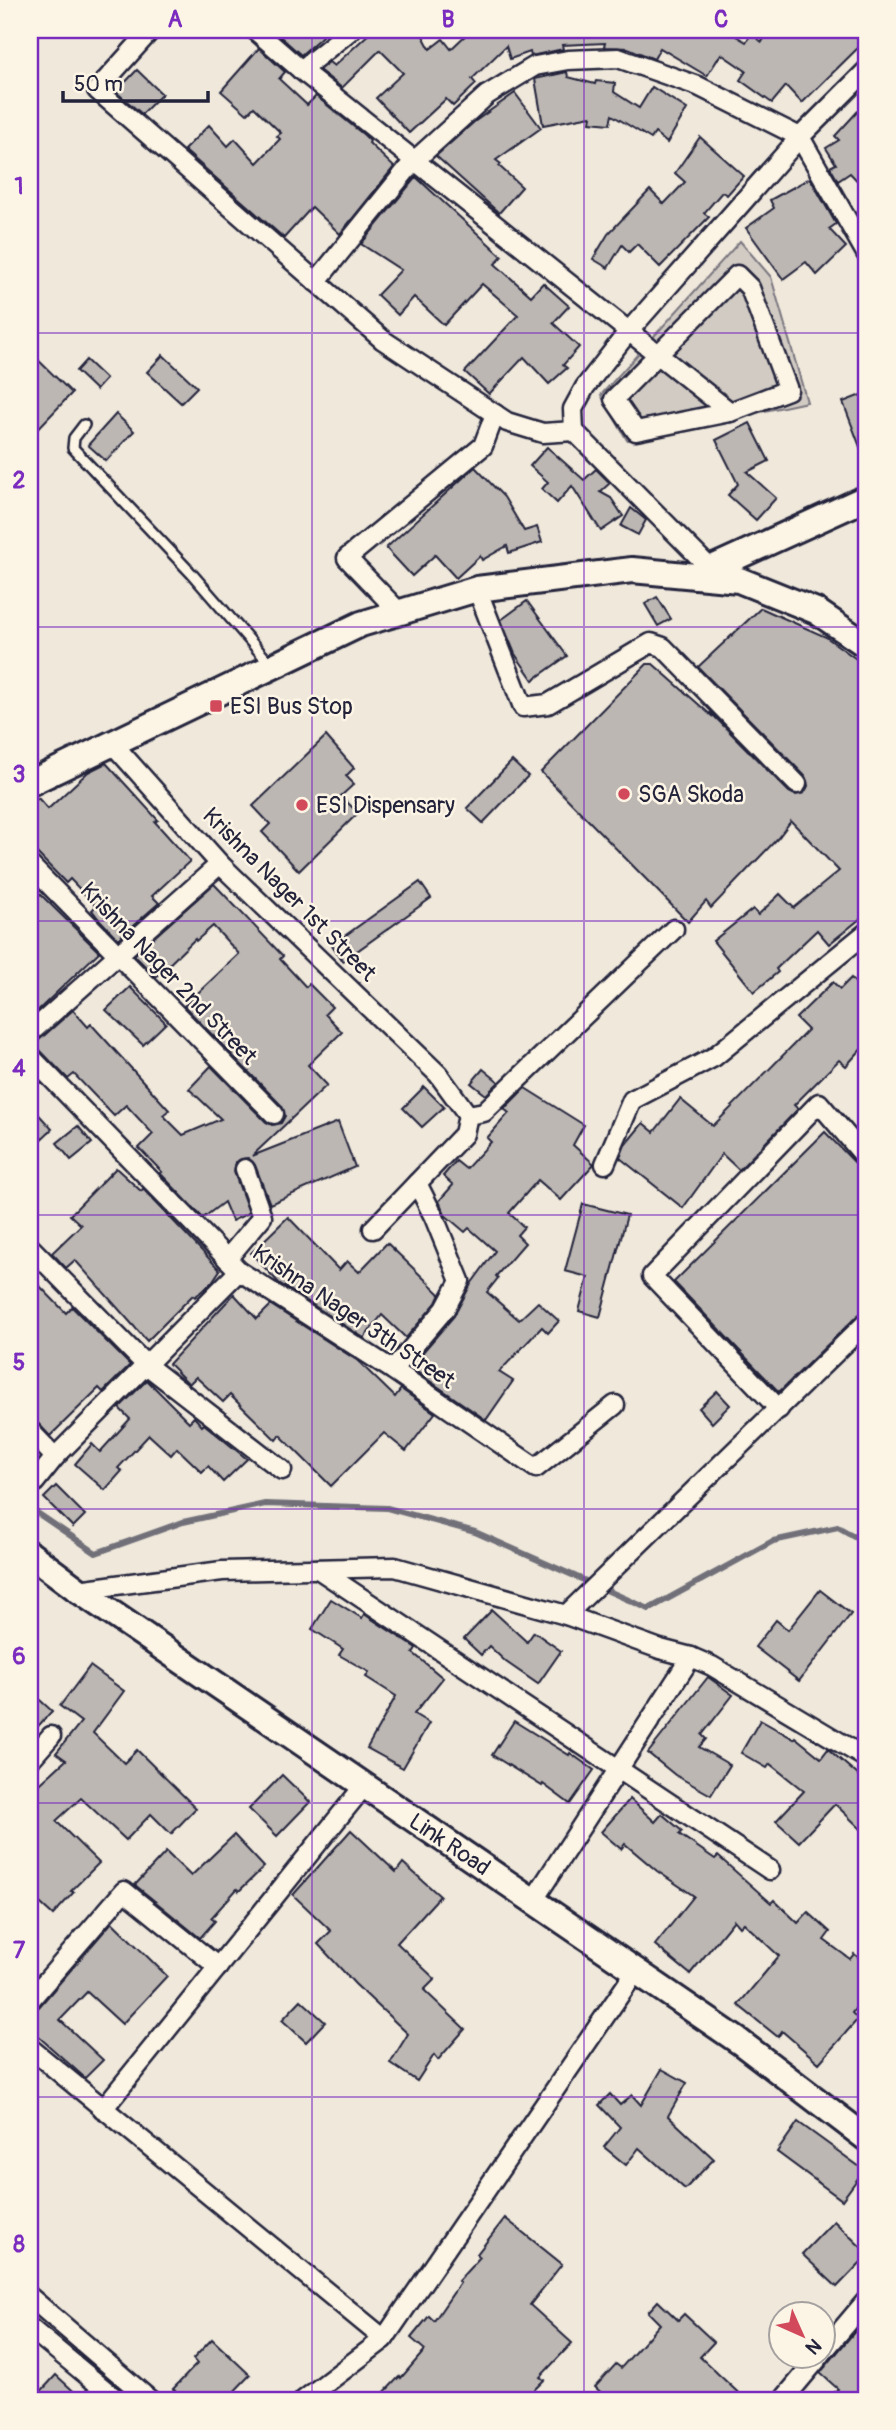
<svg xmlns="http://www.w3.org/2000/svg" width="896" height="2430" font-family="Pangolin,sans-serif">
	<style>
		.green { fill: #d1cbc3; stroke: #7a767f; stroke-width: 2 }
		.lines { fill: none; stroke-linecap: round; stroke-linejoin: round }
		.stream { stroke: #716f79; stroke-width: 6 }
		.building { fill: #bcb7b3; stroke: #22223b; stroke-width: 2 }
		.lane-casing { stroke: #22223b; stroke-width: 14 }
		.street-casing { stroke: #22223b; stroke-width: 23 }
		.secondary-casing { stroke: #22223b; stroke-width: 30 }
		.lane { stroke: #fcf5e5; stroke-width: 9 }
		.street { stroke: #fcf5e5; stroke-width: 18 }
		.secondary { stroke: #fcf5e5; stroke-width: 24 }
		.grid { fill: none; stroke: #7b2cbf; stroke-width: 2; stroke-opacity: 0.55 }
		.poi-dot { fill: #d1495b; stroke: #fcf5e5; stroke-width: 2.5 }
		.labels { text-anchor: middle; stroke-width: 5; stroke-linejoin: round; paint-order: stroke }
		.poi-label { font-size: 23px; fill: #22223b; stroke: #fcf5e5; text-anchor: start }
		.street-label { font-size: 23px; fill: #22223b; stroke: #fcf5e5 }
		.neatline { fill: none; stroke: #7b2cbf; stroke-width: 2.5 }
		.grid-label { font-size: 23px; text-anchor: middle; font-weight: bold; fill: #7b2cbf }
	</style>
	<rect width="100%" height="100%" fill="#efe8db"/>
	<filter id="ink" filterUnits="userSpaceOnUse"><feTurbulence type="fractalNoise" baseFrequency=".0143" numOctaves="2"/><feDisplacementMap in="SourceGraphic" scale="14" xChannelSelector="R" yChannelSelector="G"/><feConvolveMatrix kernelMatrix="1 2 1 2 8 2 1 2 1" color-interpolation-filters="sRGB"/></filter>
	<g filter="url(#ink)">
		<polygon class="green" points="740,241 771,277 807,402 627,440 601,395"/>
		<g class="lines">
			<polyline class="stream" points="30,1508 96,1553 183,1522 265,1504 387,1508 475,1532 649,1609 773,1541 838,1527 866,1543"/>
		</g>
		<g class="building">
			<polygon points="276,30 329,30 301,55 274,31"/>
			<polygon points="373,30 420,30 430,49 443,39 451,49 471,30 726,30 746,42 751,34 762,42 769,30 849,30 863,43 802,103 786,86 772,103 740,80 746,71 721,54 707,76 660,48 654,59 628,48 604,47 605,43 562,45 563,49 531,56 530,52 510,59 506,46 472,79 476,84 453,106 446,99 409,133 376,98 403,73 380,50 342,88 319,70 329,62 334,66"/>
			<polygon points="259,48 285,72 279,79 307,105 316,96 364,135 370,141 369,143 394,167 340,234 312,207 284,238 184,150 209,125 228,146 235,139 257,163 280,139 277,136 281,133 254,107 247,114 221,91"/>
			<polygon points="137,70 162,94 142,114 116,92"/>
			<polygon points="567,72 568,77 595,84 596,81 615,83 614,92 639,108 652,87 687,109 667,143 655,133 651,139 612,115 610,124 590,122 591,116 543,125 535,79"/>
			<polygon points="515,93 541,128 496,160 501,164 499,166 522,187 499,213 436,156 474,122"/>
			<polygon points="858,111 866,119 866,190 850,173 838,181 830,167 836,164 826,148 839,140 835,136"/>
			<polygon points="700,137 744,176 727,195 722,192 704,213 709,217 660,267 637,244 629,252 622,245 608,268 593,259 608,234 650,190 664,204 685,182 675,173"/>
			<polygon points="416,177 502,256 495,264 531,296 543,283 569,306 553,323 579,347 563,365 567,368 549,384 524,357 489,394 465,372 518,315 482,284 444,325 414,297 398,315 377,295 401,270 361,244"/>
			<polygon points="810,178 836,224 829,229 846,247 817,275 806,262 783,279 746,228 774,208 770,200"/>
			<polygon points="30,352 72,393 30,437"/>
			<polygon points="163,355 197,387 181,403 147,372"/>
			<polygon points="86,360 106,379 96,390 76,371"/>
			<polygon points="866,393 866,460 865,460 843,402"/>
			<polygon points="116,414 134,431 106,461 88,445"/>
			<polygon points="750,423 769,461 747,472 776,498 756,520 728,495 738,484 716,440"/>
			<polygon points="547,447 584,480 596,469 610,483 600,492 611,498 623,516 601,531 572,486 557,503 542,489 548,482 530,466"/>
			<polygon points="475,467 504,497 524,531 537,527 542,542 509,553 507,546 482,560 480,556 456,578 435,555 412,576 386,548"/>
			<polygon points="631,508 646,520 638,535 621,526"/>
			<polygon points="657,597 671,619 658,626 645,604"/>
			<polygon points="527,601 567,656 533,680 515,654 501,620"/>
			<polygon points="761,608 826,637 866,666 866,914 829,944 817,930 776,969 778,972 754,992 713,941 753,909 758,915 780,894 794,908 839,871 791,821 778,838 711,908 706,901 688,922 541,772 647,664 653,664 713,717 710,712 789,792 795,795 804,793 808,786 805,776 698,667"/>
			<polygon points="326,736 354,768 346,776 354,784 341,796 358,813 299,871 262,832 270,824 253,806"/>
			<polygon points="512,761 528,776 483,823 467,808"/>
			<polygon points="106,763 158,820 155,822 190,861 152,896 159,903 118,939 98,918 92,910 96,906 70,879 66,883 30,846 30,806 38,798 48,809 88,772"/>
			<polygon points="420,882 431,898 343,961 332,945"/>
			<polygon points="30,884 99,952 30,1018"/>
			<polygon points="214,884 283,956 280,959 306,987 309,984 332,1007 325,1014 342,1032 308,1065 327,1085 252,1156 338,1122 355,1167 270,1204 255,1165 248,1158 241,1159 236,1162 234,1172 249,1213 232,1221 224,1202 203,1218 160,1173 162,1172 139,1148 153,1134 126,1105 114,1116 74,1074 68,1079 38,1048 30,1045 38,1041 73,1010 88,1027 91,1024 169,1110 163,1115 183,1135 221,1119 189,1089 211,1066 266,1122 272,1125 281,1123 285,1116 282,1106 184,1006 239,954 213,926 196,941 195,939 156,977 134,955"/>
			<polygon points="851,978 866,994 866,1044 846,1066 839,1060 794,1105 798,1109 739,1170 722,1154 683,1208 620,1158 625,1145 643,1123 654,1132 680,1099 713,1126 808,1030 796,1018 833,982 840,989"/>
			<polygon points="130,987 166,1023 143,1045 106,1010"/>
			<polygon points="483,1069 499,1082 486,1095 471,1083"/>
			<polygon points="424,1087 444,1107 422,1127 403,1108"/>
			<polygon points="525,1088 584,1125 573,1145 594,1164 561,1200 538,1180 509,1213 524,1227 517,1235 525,1243 496,1276 498,1278 487,1292 519,1320 538,1302 559,1321 548,1333 542,1327 499,1372 513,1381 486,1420 414,1370 424,1355 422,1353 454,1316 471,1284 495,1251 469,1228 465,1232 445,1215 439,1201 453,1185 443,1176 456,1161 466,1169 491,1142 487,1138 509,1113 504,1109"/>
			<polygon points="30,1105 52,1129 30,1150"/>
			<polygon points="78,1126 92,1143 71,1160 57,1143"/>
			<polygon points="825,1132 857,1165 866,1169 866,1310 858,1315 779,1392 674,1282"/>
			<polygon points="116,1168 141,1191 143,1189 220,1270 212,1282 195,1297 193,1295 147,1341 75,1260 66,1268 52,1253 81,1225 70,1215"/>
			<polygon points="583,1204 627,1215 600,1317 579,1311 588,1277 565,1271"/>
			<polygon points="288,1217 339,1270 347,1261 359,1272 387,1243 440,1294 436,1303 406,1338 382,1315 364,1338 279,1283 251,1253"/>
			<polygon points="30,1276 66,1313 72,1307 130,1365 103,1392 99,1388 50,1436 38,1423 30,1420"/>
			<polygon points="234,1294 257,1319 271,1305 358,1361 395,1397 401,1389 435,1413 406,1451 384,1433 331,1486 280,1435 276,1440 230,1395 223,1402 196,1377 189,1384 169,1364"/>
			<polygon points="147,1380 189,1422 194,1417 202,1426 204,1424 247,1459 223,1482 208,1466 202,1472 177,1448 171,1455 149,1435 118,1468 122,1471 105,1490 75,1464 92,1444 100,1452 130,1419 119,1408"/>
			<polygon points="717,1391 730,1405 712,1423 699,1408"/>
			<polygon points="56,1486 85,1515 73,1527 44,1498"/>
			<polygon points="820,1590 851,1614 799,1681 755,1647 776,1620 788,1630"/>
			<polygon points="331,1599 362,1618 364,1614 416,1648 413,1653 443,1678 414,1714 429,1723 403,1768 367,1748 396,1696 366,1677 369,1672 339,1655 343,1649 312,1629"/>
			<polygon points="492,1610 527,1642 534,1632 561,1651 538,1684 506,1662 489,1646 481,1655 464,1639"/>
			<polygon points="90,1666 124,1691 93,1733 124,1763 137,1750 196,1808 171,1834 151,1814 126,1840 81,1798 56,1821 99,1863 71,1891 74,1892 53,1915 30,1894 30,1793 66,1760 56,1753 81,1722 60,1706"/>
			<polygon points="708,1677 733,1695 702,1735 706,1739 699,1747 730,1765 711,1795 675,1775 648,1753"/>
			<polygon points="30,1691 52,1711 30,1735"/>
			<polygon points="760,1720 794,1739 795,1737 821,1758 828,1749 866,1782 866,1834 835,1804 799,1842 776,1821 804,1791 770,1764 767,1768 741,1753"/>
			<polygon points="514,1721 569,1755 570,1753 594,1770 570,1804 543,1784 542,1786 492,1755"/>
			<polygon points="282,1775 310,1802 277,1836 249,1809"/>
			<polygon points="630,1799 655,1822 662,1814 682,1831 679,1834 715,1859 718,1856 771,1903 774,1900 798,1923 808,1912 830,1932 824,1940 850,1959 854,1954 866,1963 866,1994 852,2013 858,2019 819,2063 782,2031 778,2037 738,2005 779,1956 744,1923 740,1927 734,1920 690,1974 655,1945 694,1896 657,1871 625,1844 621,1849 601,1832"/>
			<polygon points="351,1830 396,1872 403,1863 440,1896 397,1943 435,1979 424,1990 465,2029 438,2060 434,2055 417,2081 390,2063 408,2034 355,1984 318,1944 331,1931 293,1895"/>
			<polygon points="234,1835 264,1867 239,1891 237,1889 211,1918 215,1921 200,1938 135,1885 166,1852 191,1876"/>
			<polygon points="112,1922 167,1976 122,2024 87,1992 60,2020 103,2060 85,2078 30,2029 30,2011 39,2007"/>
			<polygon points="301,2000 325,2022 306,2042 282,2020"/>
			<polygon points="662,2069 687,2083 668,2116 714,2159 685,2189 639,2148 626,2165 604,2147 620,2127 599,2105 610,2094 620,2105 632,2095 641,2105"/>
			<polygon points="798,2122 864,2170 842,2200 777,2152"/>
			<polygon points="505,2218 562,2264 530,2305 572,2343 540,2377 544,2380 524,2400 377,2400 400,2376 401,2378 425,2350 411,2338 429,2316 434,2321 460,2283 458,2281 480,2257 477,2254"/>
			<polygon points="834,2221 866,2252 866,2257 837,2287 802,2254"/>
			<polygon points="658,2301 678,2320 684,2314 714,2342 700,2357 746,2400 609,2400 595,2387 616,2364 621,2368 660,2324 648,2312"/>
			<polygon points="866,2318 866,2400 827,2400 838,2389 820,2373"/>
			<polygon points="212,2339 250,2375 226,2400 185,2400 173,2389 197,2364 193,2359"/>
			<polygon points="56,2375 83,2400 33,2400"/>
		</g>
		<g class="lines">
			<defs>
				<polyline id="lane" points="84,425 74,438 73,448 192,574 271,665"/>
				<g id="street">
					<polyline points="151,30 97,90 383,340 507,422 543,433 574,431"/>
					<polyline points="255,30 301,70"/>
					<polyline points="351,30 301,70 730,412"/>
					<polygon points="737,275 750,288 788,390 730,412 636,431 614,399"/>
					<polyline points="316,282 413,162 487,95 535,66 568,60 618,58 698,86 800,137 866,253"/>
					<polyline points="710,568 574,431 573,409 585,387 628,332 800,137 866,71"/>
					<polyline points="477,589 523,707 548,704 651,643 663,647 797,784"/>
					<polyline points="399,612 347,558 483,446 495,414"/>
					<polyline points="112,743 220,864 438,1074 468,1115"/>
					<polyline points="30,865 274,1114"/>
					<polyline points="30,1033 220,864"/>
					<polyline points="30,1056 239,1271 393,1370 536,1468 615,1405"/>
					<polyline points="605,1164 632,1100 714,1057 866,933"/>
					<polyline points="373,1229 464,1134 468,1115 484,1112 674,929"/>
					<polyline points="30,1247 145,1364 282,1470"/>
					<polyline points="227,1259 262,1217 245,1169"/>
					<polyline points="393,1370 445,1309 460,1281 434,1217 417,1183"/>
					<polyline points="779,1409 652,1276 819,1103 866,1158"/>
					<polyline points="30,1431 55,1457"/>
					<polyline points="35,1482 55,1457 239,1271"/>
					<polyline points="318,1569 770,1870"/>
					<polyline points="78,1590 222,1571 395,1567 566,1615 660,1649 691,1657 712,1666 866,1758"/>
					<polyline points="566,1615 866,1323"/>
					<polyline points="30,1760 51,1736"/>
					<polyline points="533,1901 691,1657"/>
					<polyline points="30,2000 124,1891 218,1967"/>
					<polyline points="30,2048 384,2339"/>
					<polyline points="103,2109 364,1786"/>
					<polyline points="30,2297 150,2400"/>
					<polyline points="30,2328 117,2400"/>
					<polyline points="822,2353 866,2301"/>
					<polyline points="304,2400 384,2339 636,1971"/>
					<polyline points="783,2400 820,2356"/>
				</g>
				<g id="secondary">
					<polyline points="695,576 866,498"/>
					<polyline points="30,783 361,624 477,589 632,570 739,580 816,611 866,645"/>
					<polyline points="30,1554 78,1590 740,2042 866,2138"/>
				</g>
			</defs>
			<use href="#lane" class="lane-casing"/>
			<use href="#street" class="street-casing"/>
			<use href="#secondary" class="secondary-casing"/>
			<use href="#lane" class="lane"/>
			<use href="#street" class="street"/>
			<use href="#secondary" class="secondary"/>
		</g>
	</g>
	<path class="grid" d="M312,30v2370M584,30v2370M30,333h836M30,627h836M30,921h836M30,1215h836M30,1509h836M30,1803h836M30,2097h836"/>
	<g class="poi-dot">
		<rect x="209" y="699" width="14" height="14" rx="3.5"/>
		<circle cx="624" cy="794" r="7"/>
		<circle cx="302" cy="805" r="7"/>
	</g>
	<g class="labels">
		<g class="poi-label">
			<text x="230" y="714">ESI Bus Stop</text>
			<text x="638" y="802">SGA Skoda</text>
			<text x="316" y="813">ESI Dispensary</text>
		</g>
		<g class="street-label">
			<text transform="translate(290 894) rotate(45)" y="8">Krishna Nager 1st Street</text>
			<text transform="translate(169 973) rotate(46)" y="8">Krishna Nager 2nd Street</text>
			<text transform="translate(354 1316) rotate(34)" y="8">Krishna Nager 3th Street</text>
			<text transform="translate(450 1844) rotate(34)" y="8">Link Road</text>
		</g>
	</g>
	<rect width="896" height="2430" fill="none" stroke="#fcf5e5" stroke-width="77"/>
	<g transform="translate(802 2335) rotate(135)"><circle r="33" fill="#fcf5e5" stroke="#a5a1a1" stroke-width="2"/>
	<path d="M0-5L12 26L0 18L-12 26Z" fill="#d1495b"/>
	<text y="-10" font-size="19" font-weight="bold" text-anchor="middle" fill="#22223b">N</text>
	</g>
	<path d="M63 91v10h145v-10" fill="none" stroke="#22223b" stroke-width="3.5"/>
	<text x="74" y="91" font-size="21" fill="#22223b" stroke="#fcf5e5" stroke-width="5" paint-order="stroke">50 m</text>
	<rect x="38" y="38" width="820" height="2354" class="neatline"/>
	<g class="grid-label">
		<text x="175" y="27">A</text>
		<text x="448" y="27">B</text>
		<text x="721" y="27">C</text>
		<text x="19" y="194">1</text>
		<text x="19" y="488">2</text>
		<text x="19" y="782">3</text>
		<text x="19" y="1076">4</text>
		<text x="19" y="1370">5</text>
		<text x="19" y="1664">6</text>
		<text x="19" y="1958">7</text>
		<text x="19" y="2252">8</text>
	</g>
</svg>
